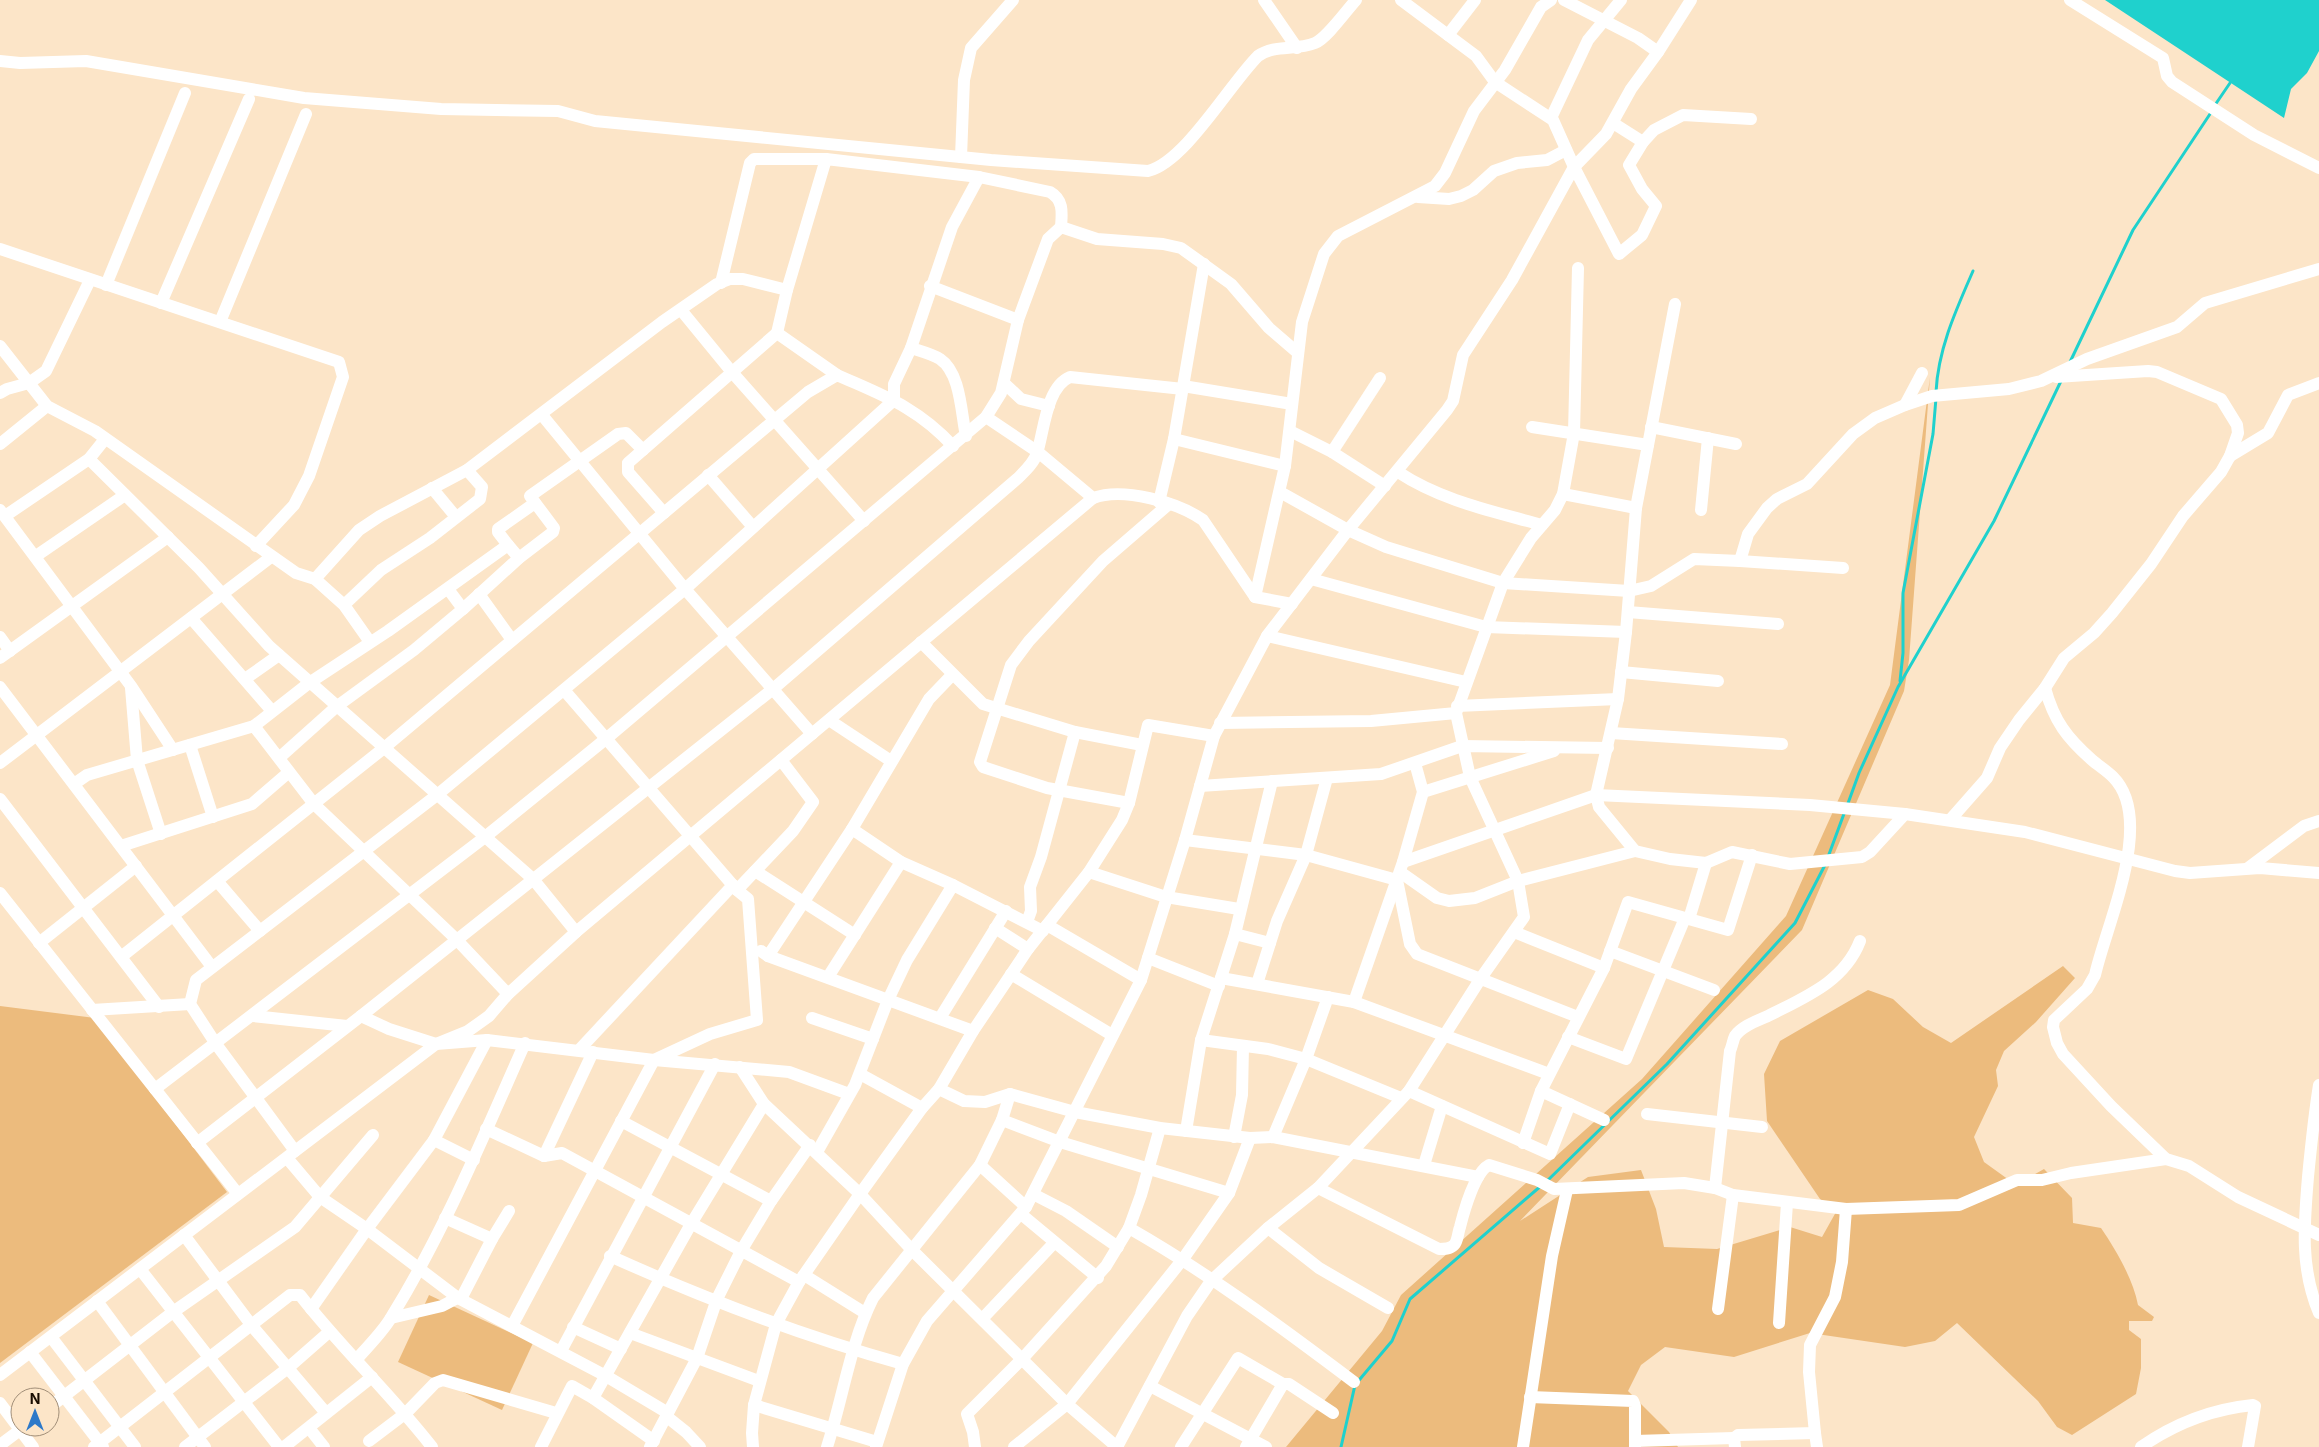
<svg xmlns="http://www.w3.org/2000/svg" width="2319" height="1447" font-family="Inter,sans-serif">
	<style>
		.green { fill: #ecbb7d }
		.water { fill: #1fd1cd }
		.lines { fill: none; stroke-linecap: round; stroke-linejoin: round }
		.stream { stroke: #1fd1cd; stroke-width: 3 }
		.minor { stroke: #fff; stroke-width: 12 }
	</style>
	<rect width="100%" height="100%" fill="#fce5c8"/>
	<g class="green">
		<path d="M1930,377l-21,283 -5,31 -102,239 -282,291 68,-44 53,-7 15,39 8,38 53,2 73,-22 32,10 14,-25 -16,-13 -53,-78 -3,-47 16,-33 88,-51 25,9 30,28 28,16 112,-77 12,12 -39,44 -32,29 -8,19 2,16 -24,51 10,25 32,23 28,-16 28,29 1,25 28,5c15,22 32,51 37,77l16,12 -2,4h-23v9l12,9v29l-5,26 -64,41 -15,-8 -19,-26 -81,-78 -22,18 -30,6 -95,-14 -76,24 -69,-10 -24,18 -13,26 41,41 9,15h-392l96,-116 19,-36 241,-216 144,-163 104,-231z"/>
		<polygon points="0,1006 95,1018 227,1192 0,1363"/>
		<polygon points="429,1295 533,1343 502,1410 398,1362"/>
	</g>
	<polygon class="water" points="2105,0 2319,0 2319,51 2307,73 2291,89 2284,118"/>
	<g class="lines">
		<g class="stream">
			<polyline points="2215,105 2230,83"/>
			<polyline points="2070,362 2133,230 2212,111"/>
			<path d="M1936,392c2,-43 20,-82 37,-121"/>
			<polyline points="1900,681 1903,653 1903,593 1933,434 1936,398"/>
			<polyline points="1847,806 1859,773 1898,687 1994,521 2061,381"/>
			<polyline points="1828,857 1845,811"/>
			<polyline points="1547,1181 1667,1064 1795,923 1825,865"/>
			<polyline points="1341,1447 1355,1385 1392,1341 1410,1299 1542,1185"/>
		</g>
		<g class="minor">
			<polyline points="1264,0 1297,48"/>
			<polyline points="1401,0 1476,56 1495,82 1553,120 1574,167 1619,254 1642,235 1656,206 1642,189 1629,165 1643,142"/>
			<polyline points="2070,0 2163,58 2167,76 2172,82 2254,135 2319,168"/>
			<polyline points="1448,35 1475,0"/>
			<polyline points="1658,52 1691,0"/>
			<path d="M0,61l20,2 66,-2 218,37 137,11 117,2 37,10 396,39 157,11c37,-9 81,-86 110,-115 17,-12 37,-5 57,-13 12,-5 31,-32 41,-43"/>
			<polyline points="1551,118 1588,40 1621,0"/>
			<polyline points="1613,123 1643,142 1654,130 1683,115 1751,119"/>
			<polyline points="961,157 964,80 971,48 1013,0"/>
			<polyline points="1418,197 1449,199 1461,196 1473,190 1494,171 1517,163 1547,160 1566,150"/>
			<polyline points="1061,227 1097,239 1163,244 1181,248 1231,284 1269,328 1298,353"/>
			<polyline points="0,249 339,362 343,377 309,476 294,505 256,546"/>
			<polyline points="721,283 750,163 754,159 826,159"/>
			<polyline points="106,285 185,93"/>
			<polyline points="930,286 1018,320"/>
			<polyline points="161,303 249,99"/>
			<polyline points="1675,304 1636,508 1626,632 1618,699 1596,795 1599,807 1635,851 1670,859 1706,863 1732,852 1790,864 1862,857 1870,852 1905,814 2025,832 2175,871 2190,873 2260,868 2319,873"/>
			<polyline points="681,310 731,371 864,521"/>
			<polyline points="220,322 306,114"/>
			<path d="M777,333l10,-43 39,-131 153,18 71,15c14,8 12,21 11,35"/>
			<polyline points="0,346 47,406 95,431 296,573 315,579 344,605 370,642"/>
			<polyline points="1004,383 1021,399 1049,406"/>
			<polyline points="1183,386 1292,404"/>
			<polyline points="0,393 7,389 29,383 46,371 90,280"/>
			<polyline points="1905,405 1922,373"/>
			<polyline points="542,415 685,589 812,734"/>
			<path d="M986,417l52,35 55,46c30,-11 84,4 110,22l52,77 37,7"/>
			<polyline points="1532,427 1648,445"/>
			<polyline points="1651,427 1736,444"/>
			<polyline points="1290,431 1332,452 1385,486"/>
			<path d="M966,436c-5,-22 -5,-63 -26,-77 -8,-5 -20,-8 -29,-11l41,-121 27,-50"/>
			<polyline points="1174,439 1285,466"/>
			<polyline points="0,444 47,406"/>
			<polyline points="1332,452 1380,378"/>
			<polyline points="2230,456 2268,433 2288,395 2319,383"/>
			<polyline points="89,459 199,568 269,646 533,879 576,932"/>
			<path d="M1398,472c44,29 94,39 144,53"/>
			<polyline points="708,475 753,527"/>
			<polyline points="432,488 456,517"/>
			<polyline points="1280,492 1348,530 1386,547 1503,583 1629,591 1651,586 1694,559 1740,561 1748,534 1767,508 1777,499 1807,484 1853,434 1875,418 1905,405 1932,396 2009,389 2041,381 2087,359 2177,327 2205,303 2319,269"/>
			<polyline points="1563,494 1636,508"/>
			<polyline points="1159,502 1174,439 1204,264"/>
			<polyline points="0,510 131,686 173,750"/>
			<polyline points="1701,510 1708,438"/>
			<polyline points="664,513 628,472 628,463 777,333 837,375"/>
			<polyline points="5,516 89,459 105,439"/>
			<polyline points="508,545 498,532 498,529 535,503"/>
			<polyline points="36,556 125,495"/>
			<polyline points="1740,561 1843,568"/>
			<polyline points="315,579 359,530 380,516 467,470 662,322 717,284 730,279 743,279 787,290"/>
			<polyline points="1311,579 1486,627 1626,632"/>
			<polyline points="479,594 512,640"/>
			<polyline points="1255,597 1285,466 1302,322 1324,254 1338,236 1435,186 1445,173 1474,111 1505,70 1541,7 1551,0"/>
			<polyline points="344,605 381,570 430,538 480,499 482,487 467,470"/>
			<polyline points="463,609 519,558 553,532 554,528 530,496 618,434 626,433 643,450"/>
			<polyline points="1628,612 1778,624"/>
			<polyline points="191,618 272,711"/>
			<polyline points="1267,636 1466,682"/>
			<polyline points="0,637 10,651"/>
			<polyline points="921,642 983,704 1075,732 1142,745"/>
			<polyline points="0,658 168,537"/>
			<polyline points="1621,672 1718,681"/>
			<polyline points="245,679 279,655"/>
			<polyline points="0,687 212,967"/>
			<polyline points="131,688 137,760 161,834"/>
			<path d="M2045,688c9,33 22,50 47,72 7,6 15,11 21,17 43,43 -7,148 -18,198l-8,14 -33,31 -1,7 4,16 6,11 48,52 55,53 23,7 49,31 81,38"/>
			<polyline points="1457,706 1618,699"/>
			<polyline points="829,720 891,761"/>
			<polyline points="1220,723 1371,721 1456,713"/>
			<polyline points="254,726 314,804 456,939 508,994"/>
			<polyline points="1611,733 1782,744"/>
			<polyline points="190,745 213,817"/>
			<polyline points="279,758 336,707 414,650 463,609 448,589"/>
			<polyline points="0,763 271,557"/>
			<polyline points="74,784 87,775 254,726 309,683 388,631 508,545 519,558"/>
			<polyline points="1200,786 1381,774 1462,746 1608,748"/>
			<polyline points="1423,792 1554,751"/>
			<polyline points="0,799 159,1007"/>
			<polyline points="1129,803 1047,788 983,767 980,762 1011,665 1029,641 1103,561 1169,504"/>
			<polyline points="1950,820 1987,778 2000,748 2019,720 2045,688 2064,658 2094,633 2112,613 2151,564 2183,516 2221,472 2230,456 2238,433 2237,425 2221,399 2157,372 2148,371 2056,377"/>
			<polyline points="852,829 901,862 953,885 1043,931"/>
			<polyline points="1185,840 1306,855 1397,880 1410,944 1417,954 1578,1017"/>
			<polyline points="121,846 252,804 289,772"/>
			<polyline points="1403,862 1596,795 1810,805 1905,814"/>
			<polyline points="2248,868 2304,826 2319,821"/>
			<polyline points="755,871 855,935"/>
			<polyline points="1089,872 1166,897 1239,909"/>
			<polyline points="1400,872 1437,898 1449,901 1475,898 1518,881 1635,851"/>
			<polyline points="217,881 260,931"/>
			<polyline points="737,890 793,831 813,802 781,760"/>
			<polyline points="0,893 238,1194"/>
			<polyline points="1689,919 1706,863"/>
			<polyline points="1027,922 1031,911 1030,887 1041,857 1075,732"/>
			<polyline points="1047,925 1141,980"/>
			<polyline points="995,928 1028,949"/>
			<polyline points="1514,932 1604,968"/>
			<polyline points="1235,934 1272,781"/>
			<polyline points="39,943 136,866"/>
			<polyline points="761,951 768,956 973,1031"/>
			<polyline points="1610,951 1714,990"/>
			<polyline points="768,956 852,829 929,699 952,675"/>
			<path d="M121,957l263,-209 424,-356 29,-17c47,21 80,32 116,71"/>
			<polyline points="1148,958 1219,986"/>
			<polyline points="1011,974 1112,1035"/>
			<polyline points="828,977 901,862"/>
			<polyline points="1221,978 1354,1002 1549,1074"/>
			<polyline points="1257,984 1277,921 1306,855 1327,778"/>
			<polyline points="1354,1002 1403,862 1423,792 1415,763"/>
			<polyline points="92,1010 190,1004"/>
			<polyline points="253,1016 347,1026"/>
			<polyline points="361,1016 389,1029 436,1044 487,1040 654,1060 789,1072 849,1094"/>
			<polyline points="812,1018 873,1039"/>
			<polyline points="940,1018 1006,911"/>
			<polyline points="1568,1037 1626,1059 1685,918"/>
			<polyline points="1201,1040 1268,1049 1306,1059 1401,1098"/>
			<polyline points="579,1050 733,885"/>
			<polyline points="740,1067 764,1104 860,1194 911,1249 1067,1404 1117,1447"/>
			<polyline points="860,1074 922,1108"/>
			<path d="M2319,1085c-5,31 -8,61 -11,92 -4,48 -8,91 11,136"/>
			<polyline points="155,1089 485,837 607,738 986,417 1001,393 1018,320 1048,239 1061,227"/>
			<polyline points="939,1089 964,1101 985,1102 1010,1094 1075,1112 1160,1128 1250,1138 1273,1137 1478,1177"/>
			<polyline points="1409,1091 1550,1154 1570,1104"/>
			<polyline points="1541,1091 1604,1120"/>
			<polyline points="1647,1114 1762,1127"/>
			<polyline points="1002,1120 1060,1142 1229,1193"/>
			<polyline points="621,1121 771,1201"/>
			<polyline points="486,1129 544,1156 562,1153 799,1282"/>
			<polyline points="1186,1131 1201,1040 1235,934 1270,943"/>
			<polyline points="1234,1137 1242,1095 1243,1046"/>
			<polyline points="1273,1137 1306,1059 1328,997"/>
			<polyline points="434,1140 474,1160"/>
			<path d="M197,1143l164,-127 412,-327 245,-211c7,-7 16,-15 19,-25 7,-21 9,-66 33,-76l113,12"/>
			<polyline points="1523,1143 1541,1091 1604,968 1628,902 1728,930 1752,855"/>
			<polyline points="295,1151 216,1044 190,1004 196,980 437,795 685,589 894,400 894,384 911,348"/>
			<polyline points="817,1152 855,1085 888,1000 907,960 953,885"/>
			<polyline points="544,1156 593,1052"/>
			<polyline points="287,1158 320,1197 367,1229 458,1298 606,1376 668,1413"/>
			<polyline points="980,1165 1026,1207"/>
			<polyline points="1424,1165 1442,1106"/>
			<path d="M1318,1188l121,61c5,0 11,0 15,-4 4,-4 4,-13 6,-18 4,-16 15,-55 29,-62l48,15 17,9 130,-6 31,5 15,-137c2,-4 3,-11 5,-15 7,-10 22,-15 33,-20 37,-19 76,-34 92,-75"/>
			<polyline points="1715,1188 1733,1195 1846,1209 1959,1205 2017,1180 2042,1180 2071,1173 2166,1159"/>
			<polyline points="1033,1194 1066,1211 1118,1247"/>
			<polyline points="1021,1214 1098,1278"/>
			<polyline points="445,1218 492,1239"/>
			<path d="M1129,1228c79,45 152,99 225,154"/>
			<polyline points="1268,1228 1319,1268 1388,1308"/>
			<polyline points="184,1235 252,1326 326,1413"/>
			<path d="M610,1256c95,43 193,80 293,108"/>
			<polyline points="140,1269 279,1447"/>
			<polyline points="804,1275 865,1313"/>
			<polyline points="97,1301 205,1447"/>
			<polyline points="311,1309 367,1229 434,1140 487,1040"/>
			<polyline points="1718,1309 1733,1195"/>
			<polyline points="391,1318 442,1306 463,1295 492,1239 509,1211"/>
			<polyline points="983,1318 1054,1243"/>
			<polyline points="1779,1323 1787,1203"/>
			<polyline points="512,1326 654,1060 710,1034 757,1020 748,899 737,890 564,690"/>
			<polyline points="573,1327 621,1349"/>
			<polyline points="630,1333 759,1381"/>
			<polyline points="51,1337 135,1447"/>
			<polyline points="561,1351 715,1064"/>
			<polyline points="30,1352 103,1447"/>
			<path d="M356,1360c12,-14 27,-28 36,-44 53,-86 92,-181 133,-273"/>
			<polyline points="0,1375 436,1044 468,1031 489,1016 508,994 576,932 1093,498"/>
			<polyline points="1150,1386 1266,1447"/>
			<polyline points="1530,1397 1633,1401 1635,1406 1635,1447"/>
			<polyline points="593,1398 691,1224 764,1104"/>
			<polyline points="0,1403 33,1447"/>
			<polyline points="754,1405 877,1442"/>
			<polyline points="50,1407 173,1312 295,1227 373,1135"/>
			<polyline points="666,1416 686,1432 700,1447"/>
			<polyline points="309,1428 324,1447"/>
			<polyline points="1815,1433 1817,1447"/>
			<polyline points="369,1441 406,1413 435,1383 443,1380 556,1413"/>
			<polyline points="1635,1441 1734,1438"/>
			<polyline points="0,1445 24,1427"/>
			<path d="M94,1447l196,-152h10c41,53 91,99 132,152"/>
			<polyline points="185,1447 288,1368 329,1332"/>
			<polyline points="284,1447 372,1377"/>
			<polyline points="541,1447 572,1386 593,1398 654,1441"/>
			<polyline points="650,1447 697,1358 717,1299 741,1251 771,1201 810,1145"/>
			<polyline points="753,1447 752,1433 754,1405 776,1324 799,1282 860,1194 922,1108 939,1089 973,1031 1028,949 1089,872 1122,820 1129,803 1148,725 1214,736"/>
			<path d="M827,1447c16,-49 23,-103 46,-149l107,-133 22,-45 8,-26"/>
			<polyline points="876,1447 903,1364 927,1321 1026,1207 1141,980 1185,840 1214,736 1267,636 1348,530 1447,410 1453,401 1463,355 1512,280 1574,167 1606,134 1631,89 1658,52 1638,38 1564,0"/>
			<polyline points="975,1447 973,1432 967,1414 1023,1358 1106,1266 1129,1228 1141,1195 1160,1128"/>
			<polyline points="1014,1447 1067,1404 1183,1259 1229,1193 1250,1138"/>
			<polyline points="1117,1447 1187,1316 1211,1281 1268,1228 1318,1188 1409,1091 1481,978 1524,917 1518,881 1470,777 1456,713 1503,583 1531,538 1555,510 1563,494 1574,433 1578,268"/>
			<polyline points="1181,1447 1238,1358 1283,1384 1289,1384 1333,1413"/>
			<polyline points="1246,1447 1283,1384"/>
			<polyline points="1523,1447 1552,1256 1567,1190"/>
			<polyline points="1735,1447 1734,1438 1738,1435 1815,1433 1809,1372 1810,1345 1835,1297 1842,1262 1846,1209"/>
			<path d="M2141,1447c33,-23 72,-38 112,-42l2,1 -7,41"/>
		</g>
	</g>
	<g transform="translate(35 1412)"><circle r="24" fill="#fce5c8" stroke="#a18e78"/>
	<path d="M0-4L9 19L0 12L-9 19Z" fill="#2d79c9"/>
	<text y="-8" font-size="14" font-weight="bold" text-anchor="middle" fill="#190c00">N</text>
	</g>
</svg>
